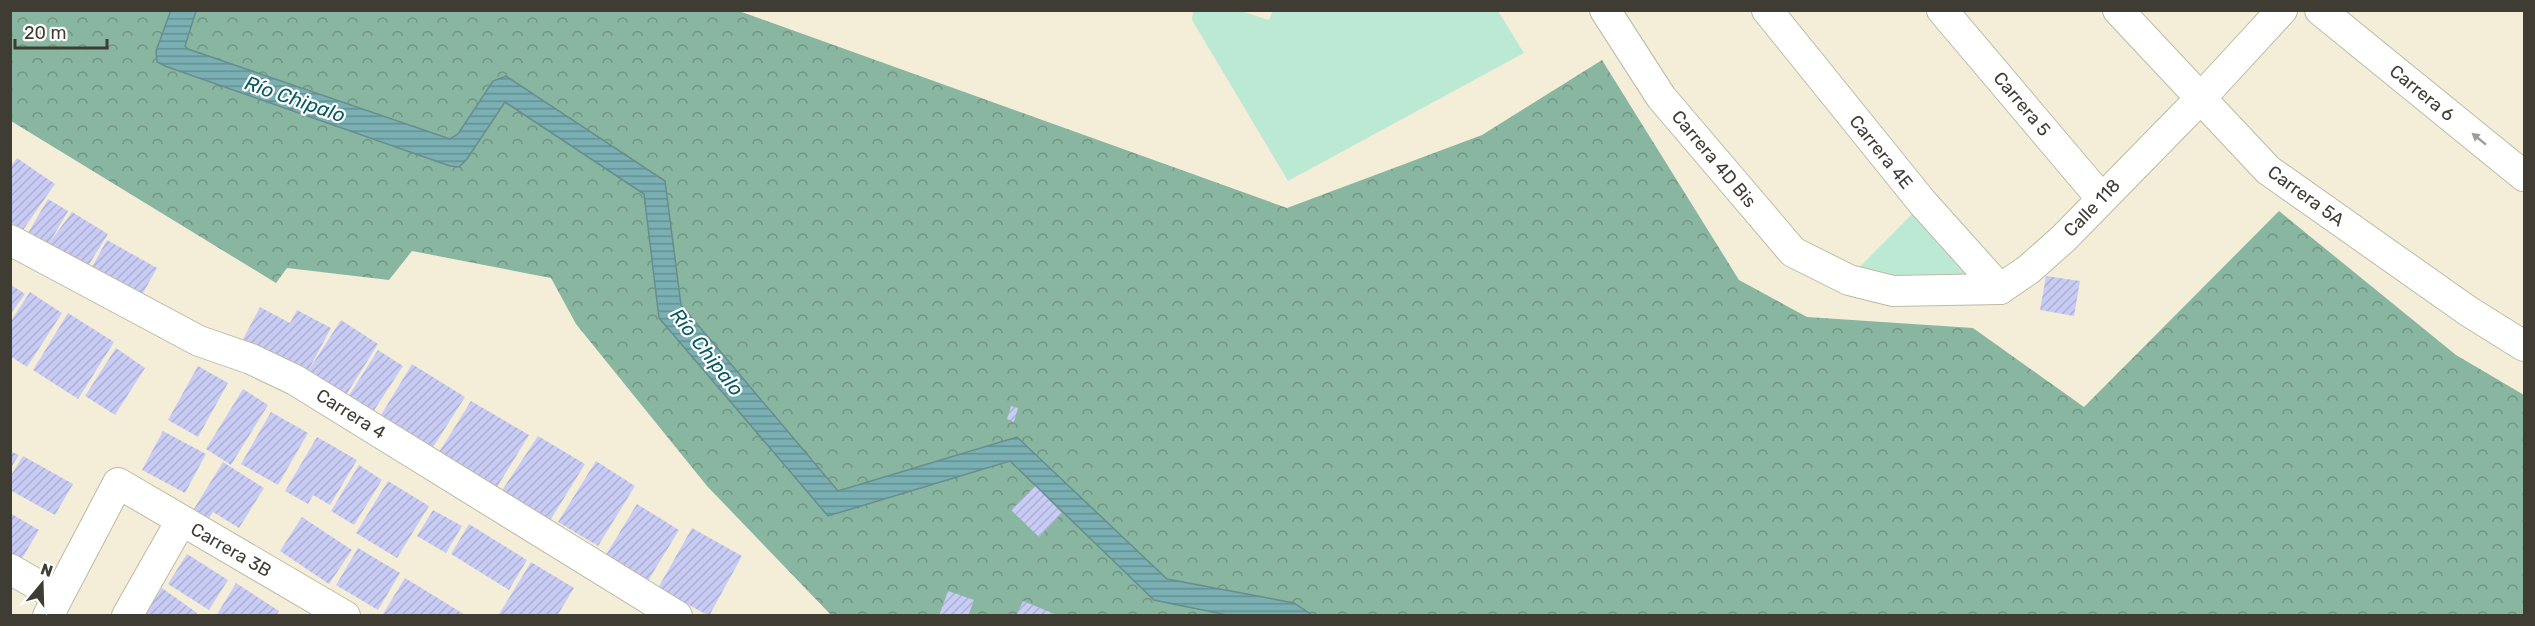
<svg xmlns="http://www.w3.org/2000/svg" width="2535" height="626" font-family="Rubik,sans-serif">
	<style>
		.forest { fill: url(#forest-crowns) }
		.green { fill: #bce9d3 }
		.water { fill: url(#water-rules); stroke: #688d8d; stroke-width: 1.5 }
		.building { fill: url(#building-hatch) }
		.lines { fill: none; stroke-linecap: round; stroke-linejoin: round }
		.minor-casing { stroke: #bfb9a5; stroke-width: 32 }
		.minor { stroke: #fff; stroke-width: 30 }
		.oneway { fill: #9e9e99 }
		.labels { text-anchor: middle; stroke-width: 4.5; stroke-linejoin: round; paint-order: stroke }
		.street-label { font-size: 18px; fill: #3e3c33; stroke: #fff }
		.water-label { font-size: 20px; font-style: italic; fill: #0a5b5f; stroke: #fff }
	</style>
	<defs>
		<pattern id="forest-crowns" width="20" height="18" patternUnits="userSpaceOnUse" patternTransform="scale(1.5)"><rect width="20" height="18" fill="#89b6a0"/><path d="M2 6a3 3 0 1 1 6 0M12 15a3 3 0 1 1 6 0" fill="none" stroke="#719583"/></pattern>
		<pattern id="water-rules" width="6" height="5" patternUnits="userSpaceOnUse" patternTransform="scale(1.5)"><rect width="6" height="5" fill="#7ab0b3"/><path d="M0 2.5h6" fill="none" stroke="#659092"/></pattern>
		<pattern id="building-hatch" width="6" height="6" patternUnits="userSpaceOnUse" patternTransform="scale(1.5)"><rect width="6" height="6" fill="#c8ccf5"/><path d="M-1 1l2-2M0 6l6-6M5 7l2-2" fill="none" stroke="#adb0d2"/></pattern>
	</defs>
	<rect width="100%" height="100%" fill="#f4eed9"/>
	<polygon class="forest" points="10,11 739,11 1287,208 1482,135 1602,60 1739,280 1807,317 1973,328 2084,407 2279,211 2456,355 2524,395 2524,615 831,615 707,486 576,324 551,278 412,251 389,280 287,268 276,283 11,121"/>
	<g class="green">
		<polygon points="1193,10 1241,11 1269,20 1273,10 1498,11 1524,53 1288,181 1192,20"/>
		<polygon points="1920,206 1982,282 1843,284"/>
	</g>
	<polygon class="water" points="171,10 196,11 185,46 188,49 450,139 458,134 493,81 506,76 665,181 681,305 838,491 1017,437 1167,579 1294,603 1312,615 1227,615 1154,600 1010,461 828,516 659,318 644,194 505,102 467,159 459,167 450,166 165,66 157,62 156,51"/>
	<g class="building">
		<polygon points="17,158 55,184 23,230 10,222 10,167"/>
		<polygon points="48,199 68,211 50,242 72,212 108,234 85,271 28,233"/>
		<polygon points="107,240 157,268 138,302 88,274"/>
		<polygon points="2046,276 2080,281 2074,316 2040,310"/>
		<polygon points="10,284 25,294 10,315"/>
		<polygon points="30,292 62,313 27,367 10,356 10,322"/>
		<polygon points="260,307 290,323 297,310 331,328 308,371 341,320 378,344 343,400 242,341"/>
		<polygon points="68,313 114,342 78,399 33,370"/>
		<polygon points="116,348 145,368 115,415 85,396"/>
		<polygon points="378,350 403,366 373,412 348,397"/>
		<polygon points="412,364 465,397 430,452 378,420"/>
		<polygon points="198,366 228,383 198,437 168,420"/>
		<polygon points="243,389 268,405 231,465 206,449"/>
		<polygon points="471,401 529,435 494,492 436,457"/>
		<polygon points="1011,406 1018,408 1014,422 1007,419"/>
		<polygon points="271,412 308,433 278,485 241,464"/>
		<polygon points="163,431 206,454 185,493 142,470"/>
		<polygon points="538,436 585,464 548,524 499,495"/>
		<polygon points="317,437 357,460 330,505 313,495 308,504 285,491"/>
		<polygon points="10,451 19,455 10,469"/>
		<polygon points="23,456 73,484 55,515 10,490 10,477"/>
		<polygon points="596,461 635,486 598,546 558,522"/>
		<polygon points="223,462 264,488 239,528 213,512 207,521 192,512"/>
		<polygon points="359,465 382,480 354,525 331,511"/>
		<polygon points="388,481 429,506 397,558 356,533"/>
		<polygon points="1035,486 1062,513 1039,537 1011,510"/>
		<polygon points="637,504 679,530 646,584 604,558"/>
		<polygon points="433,510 462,526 446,553 417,536"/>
		<polygon points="10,513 39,530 15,570 10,568"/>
		<polygon points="302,517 352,550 329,584 280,551"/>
		<polygon points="469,524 527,560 509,590 451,554"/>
		<polygon points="692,528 742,556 709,616 658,588"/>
		<polygon points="358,548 400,573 378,610 336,585"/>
		<polygon points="187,554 228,580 209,610 168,584"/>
		<polygon points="531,562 574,588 557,616 498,616"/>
		<polygon points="405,578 467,616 383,614"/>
		<polygon points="236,583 279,611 276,616 216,616"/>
		<polygon points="162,588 197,613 195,616 144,616"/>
		<polygon points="948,591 974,600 968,616 939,616"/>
		<polygon points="1023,601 1057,615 1057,616 1016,616"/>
	</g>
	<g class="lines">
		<defs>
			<g id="minor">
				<polyline points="1605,10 1661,97 1793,252 1849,280 1893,291 2000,289 2028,270 2064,238 2200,99 2282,10"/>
				<polyline points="1767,10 1922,202 2000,289"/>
				<polyline points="1942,10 2101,198"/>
				<polyline points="2118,10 2268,170 2468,311 2524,346"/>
				<polyline points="2320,10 2524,176"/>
				<polyline points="10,240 199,341 251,359 295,380 677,616"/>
				<polyline points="10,569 57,596"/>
				<polyline points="48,616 118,483 345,616"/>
				<polyline points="127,616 181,521"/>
			</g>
		</defs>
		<use href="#minor" class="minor-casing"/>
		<use href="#minor" class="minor"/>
	</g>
	<defs><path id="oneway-solid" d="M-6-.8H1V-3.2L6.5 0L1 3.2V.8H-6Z" transform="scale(1.5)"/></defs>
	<use class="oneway" href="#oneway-solid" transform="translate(2479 139) rotate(-141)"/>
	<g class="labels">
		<g class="street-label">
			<text transform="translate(2422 93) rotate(39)" y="6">Carrera 6</text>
			<text transform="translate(2022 104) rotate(50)" y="6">Carrera 5</text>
			<text transform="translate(1881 152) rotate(51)" y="6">Carrera 4E</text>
			<text transform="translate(1714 159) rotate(50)" y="6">Carrera 4D Bis</text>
			<text transform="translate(2306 196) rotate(36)" y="6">Carrera 5A</text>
			<text transform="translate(2092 208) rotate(-46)" y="6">Calle 118</text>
			<text transform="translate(351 414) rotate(32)" y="6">Carrera 4</text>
			<text transform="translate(231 550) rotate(30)" y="6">Carrera 3B</text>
		</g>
		<g class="water-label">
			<text transform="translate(295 99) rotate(19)" y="7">Río Chipalo</text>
			<text transform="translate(707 352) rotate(52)" y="7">Río Chipalo</text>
		</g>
	</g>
	<rect width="2535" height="626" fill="none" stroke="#3e3c33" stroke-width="24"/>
	<g transform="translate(42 584) rotate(19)" stroke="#ffffff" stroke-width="4.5" paint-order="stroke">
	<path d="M0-4.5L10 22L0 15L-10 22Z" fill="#3e3c33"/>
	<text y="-9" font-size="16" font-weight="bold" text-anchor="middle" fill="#3e3c33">N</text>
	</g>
	<path d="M15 39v9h92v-9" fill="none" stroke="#3e3c33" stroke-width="3"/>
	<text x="24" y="39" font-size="18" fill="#3e3c33" stroke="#ffffff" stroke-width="4.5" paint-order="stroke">20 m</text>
</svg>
